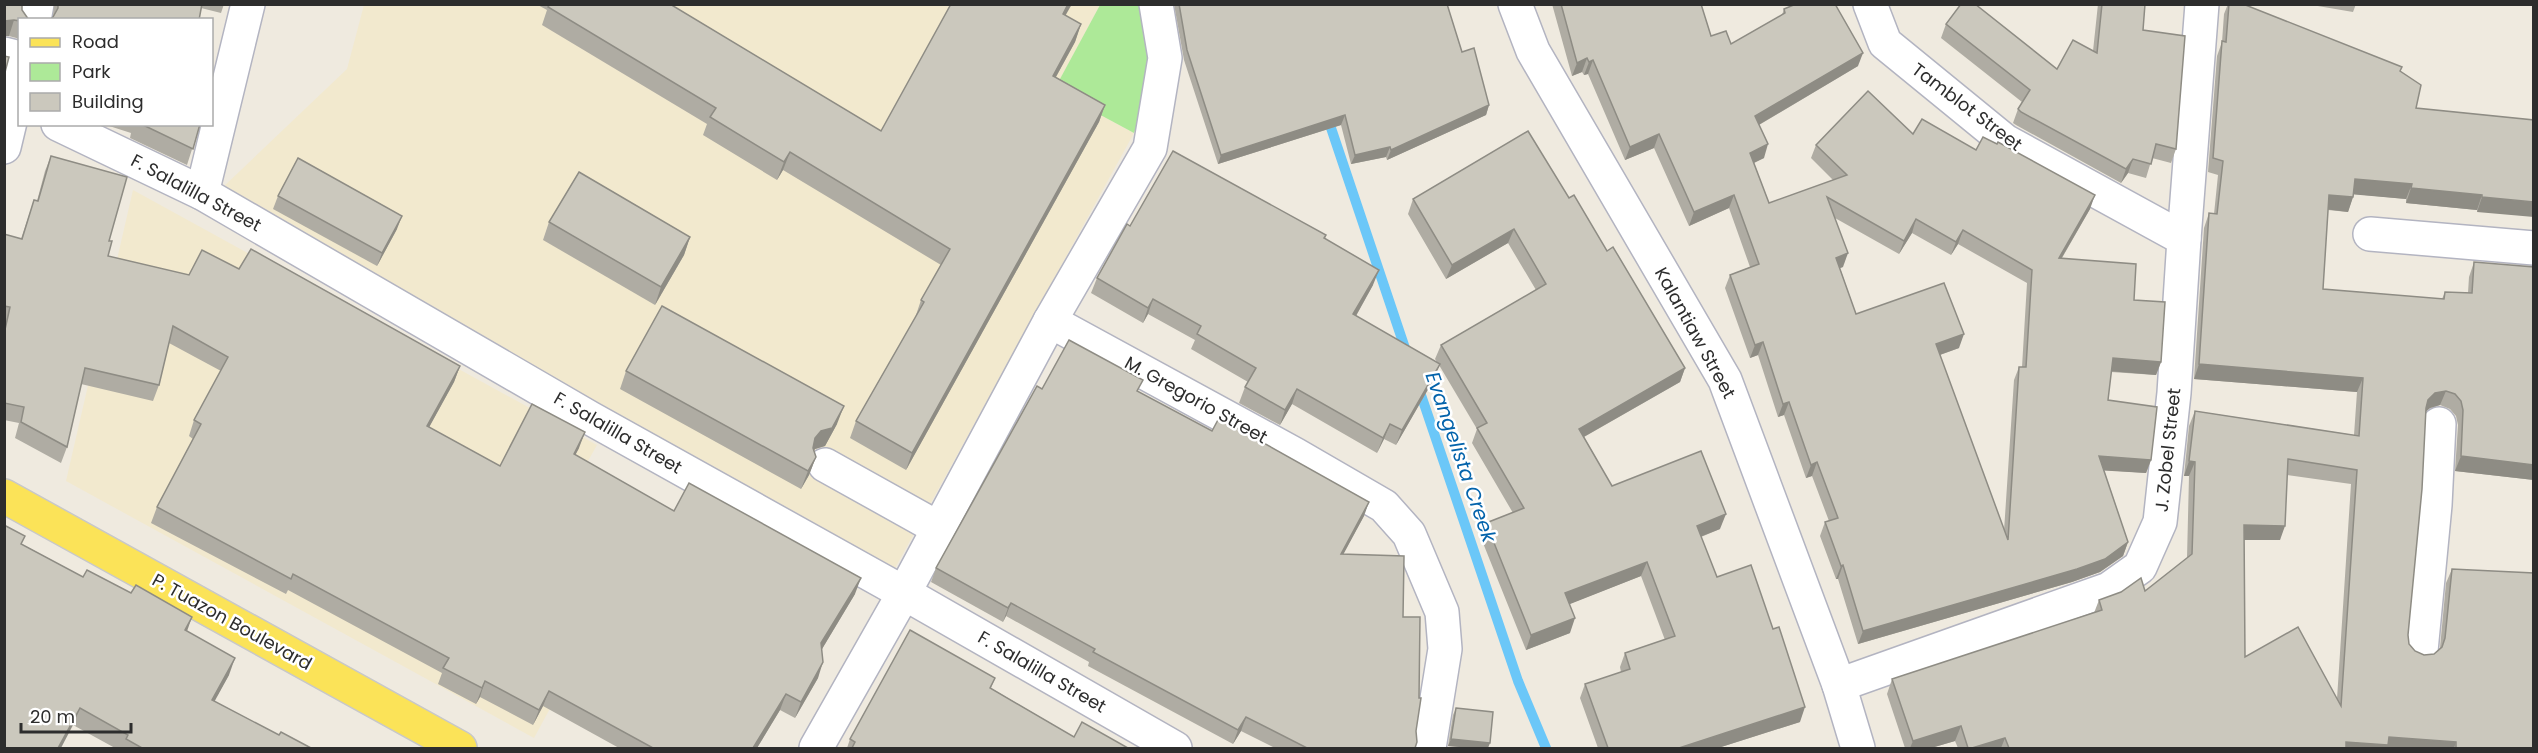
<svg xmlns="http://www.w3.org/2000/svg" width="2538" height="753" font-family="Poppins,sans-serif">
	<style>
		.education { fill: #f2e9ce }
		.green { fill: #ade998 }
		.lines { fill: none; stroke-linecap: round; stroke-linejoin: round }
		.stream { stroke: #6bc7f8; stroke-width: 10 }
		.minor-casing { stroke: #b3b4c1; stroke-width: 36 }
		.major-casing { stroke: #c8c8c8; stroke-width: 36 }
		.minor { stroke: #fff; stroke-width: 33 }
		.major { stroke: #fbe358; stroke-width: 33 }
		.wall { fill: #afaca3; fill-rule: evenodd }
		.shaded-wall { fill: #8e8c84 }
		.building { fill: #cbc8bd; stroke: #8e8c84; stroke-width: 1.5; fill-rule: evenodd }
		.labels { text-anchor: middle; stroke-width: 5; stroke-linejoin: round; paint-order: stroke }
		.street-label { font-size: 18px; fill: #2d2d2d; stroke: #fff }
		.water-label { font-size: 20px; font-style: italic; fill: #0363ab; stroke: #fff }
	</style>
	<rect width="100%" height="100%" fill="#efeadf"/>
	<g class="education">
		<polygon points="364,5 1100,5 1054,90 1134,133 894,570 221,189 347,69"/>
		<polygon points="133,190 597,445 523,576 599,618 534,738 66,481"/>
	</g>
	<polygon class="green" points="1100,5 1142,5 1152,86 1134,133 1054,90"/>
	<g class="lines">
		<g class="stream">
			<polyline points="1327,116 1408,357"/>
			<polyline points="1418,386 1518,681 1546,748"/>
		</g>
		<defs>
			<g id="minor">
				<polyline points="1515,4 1533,51 1725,380 1839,685 1858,748"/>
				<polyline points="1870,4 1885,43 2005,141 2184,239"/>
				<polyline points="34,20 37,4"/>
				<polyline points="4,54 20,58"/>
				<polyline points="58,124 202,193 590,418 904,593 1175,748"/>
				<polyline points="4,147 20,80"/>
				<polyline points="202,193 248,4"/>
				<polyline points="2370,234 2534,248"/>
				<polyline points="1050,321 1296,455 1384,506 1409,534 1442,612 1445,649 1429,748"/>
				<polyline points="825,465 938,528"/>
				<polyline points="2421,651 2435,505 2439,424"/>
				<polyline points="1839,685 2109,589 2140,567 2160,522 2174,393 2184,239 2202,4"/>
				<polyline points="816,748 904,593 1050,321 1150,148 1165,58 1156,4"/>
			</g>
			<polyline id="major" points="4,496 460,748"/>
		</defs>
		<use href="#minor" class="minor-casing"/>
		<use href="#major" class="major-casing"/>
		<use href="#minor" class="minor"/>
		<use href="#major" class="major"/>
	</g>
	<g class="wall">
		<polygon points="4,4 20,20 20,39 9,36 4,36"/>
		<polygon points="54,4 224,4 221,13 201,8 53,17"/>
		<polygon points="536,4 670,4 881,131 1065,16 1081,24 1075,42 1056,77 1105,105 1099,122 906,470 850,438 856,421 915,318 921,300 941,265 783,170 777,180 703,135 707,124 542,25 547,10"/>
		<polygon points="1174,4 1447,4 1462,52 1489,105 1486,115 1387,160 1386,157 1351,164 1341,125 1218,164 1184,60"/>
		<path d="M1552,4h149l10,32 20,8 51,-29 2,-6 74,57 -99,59 5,33 -10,5 15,40 64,-23 -22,-22 5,-13 97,-11 63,16 114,59 -28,49 72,42 27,62 -5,13 -45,-3 -3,28 43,60 -5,13 -42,-3 24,72 -5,14 -23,16 -28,10 -214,62 -20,-65h-2l-16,-43 5,-14 4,-1 -17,-45 -6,2 -22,-63 -6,2 -20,-62 -8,3 -25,-70 5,-13 20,-8 -21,-59 -40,18 -35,-78 -29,12 -37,-86 -4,1 -2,-3 -10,4zM1835,218l64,36 13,-21 39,22 7,-11 69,39 -5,84h-3l-5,13 -10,151 -64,-176 19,-7 -103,-34 -16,-46 3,-1z"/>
		<polygon points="2098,4 2145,4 2143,30 2176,149 2171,163 2152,158 2146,178 2128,173 2121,183 2016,125 2013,123 2018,109 2022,102 1941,38 1946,24 2057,69 2093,51"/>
		<path d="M2228,4h15l157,67 16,37 118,12 -57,92v-2l-71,-7v-4l-52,-5 -6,18 -20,-2 -5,79 119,10 3,-7 23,1 1,-16 5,-15 60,5v213l-79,-9 3,-46 -2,-9 -6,-7 -10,-4 -10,3 -5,4 -17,223 1,9 6,7 9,4 10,-1 6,-6 6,-65 6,-14 82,179h-576l-3,-7 -24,7h-26l-18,-54 5,-15 202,-66 5,-13 46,-9 42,-33 2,-82h-5l5,-50 6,-15 159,24 3,-43 -163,-13 10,-151 5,-15 5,1 4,-39 -10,-3 9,-116 5,-14 2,-28zM2287,475l64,9 -14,215 -92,-42 -1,-117h36z"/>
		<polygon points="2306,4 2356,4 2353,12"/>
		<polygon points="103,124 200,124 187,165 130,138 131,133"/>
		<polygon points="51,156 109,241 108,256 189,275 239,269 460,366 454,382 429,427 500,466 579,448 575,455 674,511 855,594 822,649 818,678 795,718 780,710 757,748 619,748 543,706 533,725 480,697 476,704 438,684 442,673 288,590 286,594 151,523 157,507 193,439 189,436 194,420 221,371 169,343 159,385 153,401 81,384 67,447 61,463 15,438 19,423 4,420 4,234 21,239 34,200 37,201 45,171"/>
		<polygon points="278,196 397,229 377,266 273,209"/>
		<polygon points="1569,198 1607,251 1685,368 1680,382 1584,437 1612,486 1720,529 1701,537 1717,577 1800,722 1718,748 1598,748 1580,698 1585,684 1621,672 1620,667 1625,653 1665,640 1641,576 1569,604 1570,633 1526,650 1481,538 1486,523 1513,513 1472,443 1477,429 1439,365 1434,379 1396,445 1384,439 1377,453 1292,404 1280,425 1239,403 1245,387 1248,382 1191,349 1195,340 1148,314 1143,323 1091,293 1097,278 1130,226 1326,235 1325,239 1373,285 1356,316 1437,362 1435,359 1441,345 1536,290 1508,243 1446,279 1408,214 1413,199"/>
		<polygon points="549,222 690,237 684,255 655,305 543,240"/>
		<polygon points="626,371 837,424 825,446 815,449 814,451 816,457 809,475 801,489 620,389"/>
		<polygon points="1042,389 1138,392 1364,516 1343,554 1403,617 1416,731 1415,748 1275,748 1241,731 1233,744 1088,666 1089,662 1006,616 1003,622 931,582 936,568"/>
		<polygon points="22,544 83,577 187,631 229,675 214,701 279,735 311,748 115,748 73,725"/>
		<polygon points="995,678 991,688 1074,737 1128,748 847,748 850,739"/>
		<polygon points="1456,708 1488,748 1471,748 1448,746 1453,715"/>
	</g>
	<g class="shaded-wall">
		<polygon points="1068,4 1072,4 1056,32 1063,14"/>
		<polygon points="14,20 9,36 4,36 4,21"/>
		<polygon points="1081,24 1075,42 1047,93 1053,76"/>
		<polygon points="1863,53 1858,66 1750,130 1755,116"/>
		<polygon points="1587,58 1582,72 1572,76 1577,63"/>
		<polygon points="1593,60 1588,74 1584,75 1589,62"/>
		<polygon points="1105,105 1099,122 906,470 912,453"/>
		<polygon points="1489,105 1486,115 1387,160 1391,150"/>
		<polygon points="1345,115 1341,125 1218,164 1221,155"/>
		<polygon points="1659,134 1654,148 1625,160 1630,147"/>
		<polygon points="1768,144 1764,158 1745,167 1750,153"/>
		<polygon points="1390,147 1386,157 1351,164 1355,155"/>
		<polygon points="790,152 783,170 777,180 784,162"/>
		<polygon points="2133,159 2128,173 2121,183 2126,169"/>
		<polygon points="2355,179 2412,184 2406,199 2349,194"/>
		<polygon points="2411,188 2482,195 2477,210 2406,203"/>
		<polygon points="1734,195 1729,208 1689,226 1694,212"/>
		<polygon points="2095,195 2090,209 2054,271 2059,258"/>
		<polygon points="2329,195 2353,197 2348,212 2324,209"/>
		<polygon points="2482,197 2534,202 2534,217 2477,212"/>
		<polygon points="402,216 397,229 377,266 382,253"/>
		<polygon points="1916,219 1912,233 1899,254 1904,241"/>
		<polygon points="1514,229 1508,243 1446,279 1452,265"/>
		<polygon points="1963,230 1958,244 1951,255 1956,242"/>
		<polygon points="690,237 684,255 655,305 661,287"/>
		<polygon points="1848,253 1843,267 1831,271 1836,258"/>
		<polygon points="1379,270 1373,285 1348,330 1353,314"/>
		<polygon points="1153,299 1148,314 1143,323 1148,308"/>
		<polygon points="1964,334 1959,348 1931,358 1936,344"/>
		<polygon points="1763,342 1758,355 1750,358 1755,345"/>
		<polygon points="2113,358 2161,362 2156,375 2108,371"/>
		<polygon points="1440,364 1434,379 1396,445 1402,430"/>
		<polygon points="2199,364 2363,378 2357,392 2194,379"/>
		<polygon points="460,366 454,382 421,442 427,426"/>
		<polygon points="1685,368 1680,382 1573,443 1579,429"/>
		<polygon points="1297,389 1292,404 1280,425 1285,410"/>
		<polygon points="2446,391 2440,405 2430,408 2423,414 2428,400 2435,393"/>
		<polygon points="1789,402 1784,415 1778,417 1783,404"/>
		<polygon points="844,406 837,424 825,446 815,449 808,456 815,438"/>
		<polygon points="1390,424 1384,439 1377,453 1383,438"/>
		<polygon points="585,432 579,448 568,469 574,454"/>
		<polygon points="2099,456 2151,460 2146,473 2095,470"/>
		<polygon points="2461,456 2534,465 2534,480 2455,471"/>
		<polygon points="816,457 809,475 801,489 808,471"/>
		<polygon points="2189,461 2195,462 2189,476 2184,476"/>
		<polygon points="1817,462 1812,476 1806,478 1811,465"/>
		<polygon points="1369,502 1364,516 1336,568 1341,554"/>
		<polygon points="1726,514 1720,529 1692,540 1697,526"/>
		<polygon points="2244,525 2285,526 2280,540 2239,540"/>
		<polygon points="2128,542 2123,556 2100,572 2072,582 1858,644 1863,631"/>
		<polygon points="1647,562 1641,576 1560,608 1565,593"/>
		<polygon points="1843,565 1838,579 1836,579 1841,566"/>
		<polygon points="861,578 855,594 816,659 821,643"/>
		<polygon points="1011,603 1006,616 1003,622 1008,608"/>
		<polygon points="192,617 186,634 185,630"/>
		<polygon points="1575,618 1570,633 1526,650 1531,635"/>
		<polygon points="235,658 229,675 206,717 212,700"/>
		<polygon points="823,662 818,678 795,718 801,702"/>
		<polygon points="485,681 480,697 476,704 482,688"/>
		<polygon points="549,691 543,706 533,725 539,710"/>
		<polygon points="786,694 780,710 757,748 753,748"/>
		<polygon points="1805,707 1800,722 1718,748 1679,748"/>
		<polygon points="80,708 73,725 61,748 58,748"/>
		<polygon points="1246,717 1241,731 1233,744 1238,730"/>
		<polygon points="1961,726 1955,741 1931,748 1910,748 1913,741"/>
		<polygon points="2389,737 2456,742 2454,748 2344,748 2346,742"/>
		<polygon points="2005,738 2001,748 1972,748"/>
		<polygon points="1451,739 1490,743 1488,748 1471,748 1448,746"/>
	</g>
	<g class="building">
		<polygon points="4,4 22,4 22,10 29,20 20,20 20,21 14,20 4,21"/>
		<polygon points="58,4 202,4 199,20 49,20 53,17 58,8"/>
		<polygon points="550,4 670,4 881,131 951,4 1068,4 1063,14 1081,24 1053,76 1105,105 912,453 856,421 924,302 921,300 950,249 790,152 784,162 710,117 716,108 548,7"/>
		<polygon points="1179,4 1447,4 1462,52 1474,48 1489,105 1391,150 1390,147 1355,155 1345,115 1221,155 1187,50"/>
		<path d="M1561,4h140l10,32 15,-5 5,13 54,-31 -1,-4 12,-5h39l28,49 -108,63 13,28 -18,9 19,50 78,-28 -31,-30 52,-54 45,43 9,-15 54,31 7,-13 14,7 1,-2 97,53 -36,63 77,6 -2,36 31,2 -4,60 -48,-4 -5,42 49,7 -6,53 -52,-4 29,86 -23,17 -28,10 -214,62 -20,-66 -2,1 -16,-44 13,-4 -21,-56 -6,3 -22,-63 -6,2 -20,-62 -8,3 -25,-70 29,-11 -25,-69 -40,17 -35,-78 -29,13 -37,-87 -4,2 -2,-4 -10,5zM1827,197l77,44 12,-22 40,23 7,-12 69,40 -6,97h-7l-11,173 -72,-196 28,-10 -20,-51 -88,31 -20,-56 12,-5z"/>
		<polygon points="1961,4 1975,4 2057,69 2073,40 2097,53 2102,4 2145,4 2143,30 2185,36 2176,149 2156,144 2151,164 2133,159 2126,169 2021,112 2018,109 2030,90 1946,24"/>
		<path d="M2229,4h14l159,63 -2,4 21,14 -5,23 118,12v82l-52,-5v-2l-71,-7 1,-4 -57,-5 -2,18 -24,-2 -6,94 121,10 1,-7 27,1 2,-31 60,5v198l-73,-9 2,-46 -2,-9 -6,-7 -9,-3 -11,2 -7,7 -2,8 -4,81 -14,146 1,9 6,7 9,4 10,-1 8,-7 3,-9 7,-69 82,4v175h-78v-6l-67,-5 -1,8 -42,-3v6h-337l-4,-10 -33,10h-4l-7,-22 -48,15 -21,-62 210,-69 -3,-10 22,-8 20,-14 4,13 47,-37 3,-92 -6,-1 6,-50 164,25 4,-58 -164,-14 10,-151 8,1 6,-53 -10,-3 9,-117 4,1zM2288,459l69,11 -16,236 -43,-79 -53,30 -1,-132 41,1z"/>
		<polygon points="4,56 9,57 4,76"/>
		<polygon points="141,124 200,124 193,149"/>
		<polygon points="1528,131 1569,198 1574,195 1607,251 1613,247 1685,368 1579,429 1612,486 1701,451 1726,514 1697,526 1717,577 1751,565 1773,629 1779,627 1805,707 1679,748 1608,748 1585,684 1630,669 1625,653 1675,636 1647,562 1565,593 1575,618 1531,635 1486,523 1524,508 1477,428 1487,423 1441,345 1546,284 1514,229 1452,265 1413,199"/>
		<polygon points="1173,151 1326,235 1324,238 1379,270 1353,314 1440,364 1402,430 1390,424 1383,438 1297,389 1285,410 1245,387 1256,368 1197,334 1201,326 1153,299 1148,308 1097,278 1127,224 1130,226"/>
		<polygon points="51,156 127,177 109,241 112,241 108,256 189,275 202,250 239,269 251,249 460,366 427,426 500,466 532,404 585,432 574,454 674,511 689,483 861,578 821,643 823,662 801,702 786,694 753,748 653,748 549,691 539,710 485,681 482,688 443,668 449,658 293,574 291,579 157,507 201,424 194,420 228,357 173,326 159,385 85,368 67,447 21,422 24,407 4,403 4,334 10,307 4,306 4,234 22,239 34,200 38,201"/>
		<polygon points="298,158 402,216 382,253 278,196"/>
		<polygon points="579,172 690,237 661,287 549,222"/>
		<polygon points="662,306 844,406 832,428 821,431 815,438 813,448 816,457 808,471 626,371"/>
		<polygon points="1069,340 1143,380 1137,391 1212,431 1219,418 1369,502 1341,554 1404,556 1403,617 1420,617 1419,698 1421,698 1416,731 1417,742 1415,748 1307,748 1246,717 1238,730 1093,652 1095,649 1011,603 1008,608 936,568 1037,386 1042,389"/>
		<polygon points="4,525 25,536 21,544 83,577 87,570 131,593 136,585 192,617 185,630 235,658 212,700 279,735 281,732 311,748 142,748 126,739 128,735 80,708 58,748 4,748"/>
		<polygon points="910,630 995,678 990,688 1074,737 1082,722 1128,748 852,748 855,742 850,739"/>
		<polygon points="1456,708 1493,712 1490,743 1451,739"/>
	</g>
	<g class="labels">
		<g class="street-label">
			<text transform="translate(1967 107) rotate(37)" y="6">Tamblot Street</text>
			<text transform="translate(196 193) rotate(28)" y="6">F. Salalilla Street</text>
			<text transform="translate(1695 333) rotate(61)" y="6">Kalantiaw Street</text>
			<text transform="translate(1196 400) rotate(29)" y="6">M. Gregorio Street</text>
			<text transform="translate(618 433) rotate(30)" y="6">F. Salalilla Street</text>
			<text transform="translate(2168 450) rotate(-84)" y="6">J. Zobel Street</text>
			<text transform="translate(232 622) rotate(29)" y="6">P. Tuazon Boulevard</text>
			<text transform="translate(1042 672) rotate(30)" y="6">F. Salalilla Street</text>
		</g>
		<g class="water-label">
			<text transform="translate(1461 457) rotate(71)" y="7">Evangelista Creek</text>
		</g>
	</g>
	<rect width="2538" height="753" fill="none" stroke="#2d2d2d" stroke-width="12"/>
	<rect x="18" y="18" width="195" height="108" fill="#ffffff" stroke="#ababab" stroke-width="1.5"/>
	<rect x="30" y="38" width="30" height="9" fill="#fbe358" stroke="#ababab" stroke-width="1.5"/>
	<text x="72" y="48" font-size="18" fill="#2d2d2d">Road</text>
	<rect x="30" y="63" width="30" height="18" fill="#ade998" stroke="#ababab" stroke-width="1.5"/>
	<text x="72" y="78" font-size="18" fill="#2d2d2d">Park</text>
	<rect x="30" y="93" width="30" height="18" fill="#cbc8bd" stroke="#ababab" stroke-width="1.5"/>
	<text x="72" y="108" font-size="18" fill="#2d2d2d">Building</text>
	<path d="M21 723v9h110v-9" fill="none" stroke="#2d2d2d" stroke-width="3"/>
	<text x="30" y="723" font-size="18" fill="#2d2d2d" stroke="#ffffff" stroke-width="4.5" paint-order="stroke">20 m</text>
</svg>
